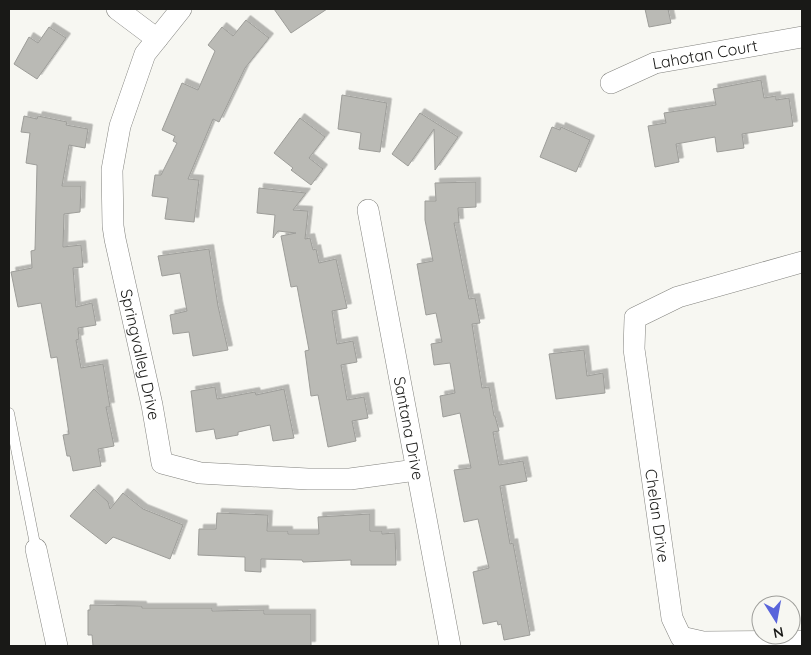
<svg xmlns="http://www.w3.org/2000/svg" width="811" height="655" font-family="Quicksand,sans-serif">
	<style>
		.building { fill: #babab5; stroke: #9d9d99; filter: url(#shadow) }
		.lines { fill: none; stroke-linecap: round; stroke-linejoin: round }
		.service-casing { stroke: #82827e; stroke-width: 11 }
		.minor-casing { stroke: #82827e; stroke-width: 22 }
		.service { stroke: #fff; stroke-width: 10 }
		.minor { stroke: #fff; stroke-width: 21 }
		.labels { text-anchor: middle; stroke-width: 5; stroke-linejoin: round; paint-order: stroke }
		.street-label { font-size: 16px; fill: #191917; stroke: #f7f7f2 }
	</style>
	<defs>
		<filter id="shadow"><feDropShadow dx="4.5" dy="-4.5" stdDeviation="0" flood-color="#0004"/></filter>
	</defs>
	<rect width="100%" height="100%" fill="#f7f7f2"/>
	<g class="building">
		<polygon points="274,9 327,9 291,33"/>
		<polygon points="645,9 668,9 671,23 649,27"/>
		<polygon points="246,20 269,38 245,68 219,122 213,119 188,179 199,180 194,222 165,219 168,198 152,196 155,175 161,175 177,143 173,141 175,136 162,130 182,83 198,90 215,51 208,45 222,27 233,36"/>
		<polygon points="49,27 66,38 37,79 14,64 29,37 38,43"/>
		<polygon points="761,80 764,98 776,96 776,100 789,98 793,126 742,134 744,148 717,152 715,137 676,144 679,162 655,167 648,126 666,123 664,113 716,105 713,89"/>
		<polygon points="342,95 387,103 380,152 359,149 361,133 338,129"/>
		<polygon points="420,113 458,137 435,170 434,129 408,166 392,154"/>
		<polygon points="24,116 37,119 38,116 67,122 66,125 88,129 85,148 69,145 62,186 81,186 80,212 64,214 63,247 81,245 83,267 73,268 76,307 92,303 96,325 78,328 79,339 76,340 81,368 103,364 110,407 106,407 114,446 98,449 101,466 73,471 70,456 67,456 63,435 69,434 57,357 51,358 41,303 18,307 11,272 32,268 31,251 35,250 37,165 26,163 30,133 21,132"/>
		<polygon points="300,118 325,137 309,158 323,169 311,185 291,170 293,168 274,153"/>
		<polygon points="552,127 560,130 561,127 590,140 576,172 540,157"/>
		<polygon points="476,182 476,207 458,208 459,223 454,223 469,299 475,298 480,323 472,324 482,388 489,387 494,416 495,416 499,431 493,432 499,465 523,461 527,481 500,486 510,544 513,543 530,635 504,640 501,624 498,625 497,621 483,624 473,572 489,568 478,519 464,522 454,470 471,468 460,413 443,417 440,396 455,393 450,363 434,365 431,344 442,342 436,313 426,315 417,264 433,261 425,220 425,201 436,201 435,183"/>
		<polygon points="259,188 306,193 293,210 308,211 305,239 310,238 313,250 316,249 319,263 336,259 347,308 332,311 337,344 353,341 357,362 341,365 347,400 364,397 368,418 352,421 356,441 328,447 318,395 311,396 305,351 309,350 297,286 291,287 281,236 296,233 278,231 273,238 275,215 257,213"/>
		<polygon points="209,249 218,306 228,350 193,356 189,332 173,334 170,315 187,311 180,273 162,276 158,256"/>
		<polygon points="584,350 587,376 603,373 605,393 556,399 549,354"/>
		<polygon points="215,387 217,399 255,392 256,395 284,389 294,438 273,441 270,425 238,432 238,435 216,439 214,429 196,432 191,391"/>
		<polygon points="94,489 108,502 110,509 123,493 143,509 183,525 170,559 113,537 106,544 70,516"/>
		<polygon points="217,513 268,515 267,531 288,531 288,534 319,534 318,517 370,514 370,531 382,531 382,534 395,533 396,565 351,565 351,560 303,562 302,560 261,559 261,572 245,571 245,557 198,555 199,529 216,529"/>
		<polygon points="90,605 142,606 142,608 212,608 212,611 264,610 264,614 311,614 311,646 93,646 92,635 88,635 88,610 90,610"/>
	</g>
	<g class="lines">
		<defs>
			<polyline id="service" points="9,413 36,549"/>
			<g id="minor">
				<polyline points="117,9 157,39"/>
				<path id="s1" d="M181,9l-36,45 -25,72 -8,44 1,56 2,13 37,166 10,58 38,10 108,6h42l66,-9"/>
				<path id="s2" d="M611,83l44,-20 147,-26"/>
				<path id="s3" d="M368,210l82,436"/>
				<path id="s4" d="M802,262l-124,35 -43,21 -1,31 38,269 9,19 22,5 99,-1"/>
				<polyline points="36,549 57,646"/>
			</g>
		</defs>
		<use href="#service" class="service-casing"/>
		<use href="#minor" class="minor-casing"/>
		<use href="#service" class="service"/>
		<use href="#minor" class="minor"/>
	</g>
	<g class="labels">
		<g class="street-label">
			<text dy="6" stroke="none"><textPath href="#s2" startOffset="99">Lahotan Court</textPath></text>
			<text dy="6" stroke="none"><textPath href="#s1" startOffset="366">Springvalley Drive</textPath></text>
			<text dy="6" stroke="none"><textPath href="#s3" startOffset="222">Santana Drive</textPath></text>
			<text dy="6" stroke="none"><textPath href="#s4" startOffset="376">Chelan Drive</textPath></text>
		</g>
	</g>
	<rect width="811" height="655" fill="none" stroke="#191917" stroke-width="20"/>
	<g transform="translate(776 620) rotate(169)"><circle r="24" fill="#f7f7f2" stroke="#9e9e9a"/>
	<path d="M0-4L9 19L0 12L-9 19Z" fill="#5964db"/>
	<text y="-8" font-size="14" font-weight="bold" text-anchor="middle" fill="#191917">N</text>
	</g>
</svg>
